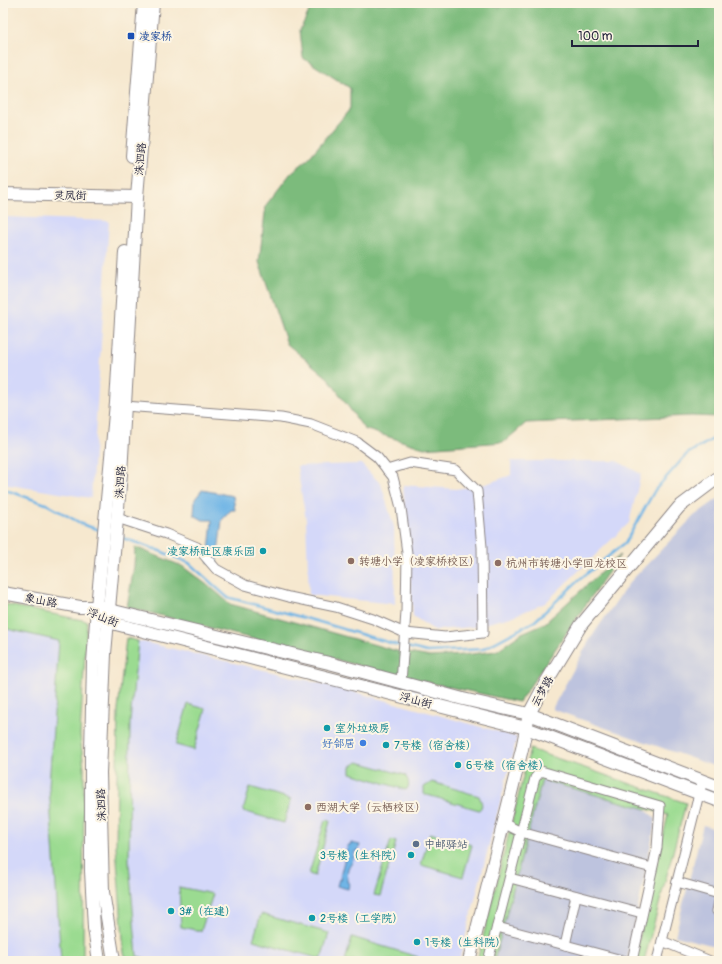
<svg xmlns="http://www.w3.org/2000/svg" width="722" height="964" font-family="Pangolin,'LXGW WenKai TC',sans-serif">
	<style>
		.built { fill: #d4d8f9 }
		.industrial { fill: #bdc3de }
		.green { fill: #9bdb91; stroke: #5e7e66 }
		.forest { fill: #7cbb7b; stroke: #4f6e5b }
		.water { fill: #6fb5e6; stroke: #486c90 }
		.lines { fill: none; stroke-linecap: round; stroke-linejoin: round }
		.stream { stroke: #6fb5e6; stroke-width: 2.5 }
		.street-casing { stroke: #8c8585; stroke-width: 11 }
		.secondary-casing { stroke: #8c8585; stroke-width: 14 }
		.street { stroke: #fff; stroke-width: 9 }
		.secondary { stroke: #fff; stroke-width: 12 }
		.transit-dot { fill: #1a4fb4; stroke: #fcf5e5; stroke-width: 1.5 }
		.culture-dot { fill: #0f9aa8; stroke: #fcf5e5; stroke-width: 1.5 }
		.education-dot { fill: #8d6e63; stroke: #fcf5e5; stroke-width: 1.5 }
		.shop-dot { fill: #3f7fe0; stroke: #fcf5e5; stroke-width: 1.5 }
		.service-dot { fill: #5c6f8a; stroke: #fcf5e5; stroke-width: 1.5 }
		.labels { text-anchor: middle; stroke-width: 4; stroke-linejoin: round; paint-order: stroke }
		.transit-label { font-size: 11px; fill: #164399; stroke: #fcf5e5; text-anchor: start }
		.street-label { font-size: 11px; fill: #22223b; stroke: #fcf5e5 }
		.culture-label { font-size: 11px; fill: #0d838f; stroke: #fcf5e5; text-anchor: start }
		.education-label { font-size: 11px; fill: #785e54; stroke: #fcf5e5; text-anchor: start }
		.shop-label { font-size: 11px; fill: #366cbe; stroke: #fcf5e5; text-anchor: end }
		.service-label { font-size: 11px; fill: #4e5e75; stroke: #fcf5e5; text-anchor: start }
	</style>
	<rect width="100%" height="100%" fill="#fcf5e5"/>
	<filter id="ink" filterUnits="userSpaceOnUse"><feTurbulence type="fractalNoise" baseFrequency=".025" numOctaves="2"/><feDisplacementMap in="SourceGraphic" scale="8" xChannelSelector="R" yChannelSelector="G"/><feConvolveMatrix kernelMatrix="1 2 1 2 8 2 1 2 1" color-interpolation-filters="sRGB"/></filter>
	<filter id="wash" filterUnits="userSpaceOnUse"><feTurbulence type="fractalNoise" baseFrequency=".012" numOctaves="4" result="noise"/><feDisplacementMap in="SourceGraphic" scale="16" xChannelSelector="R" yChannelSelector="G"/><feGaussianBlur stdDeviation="0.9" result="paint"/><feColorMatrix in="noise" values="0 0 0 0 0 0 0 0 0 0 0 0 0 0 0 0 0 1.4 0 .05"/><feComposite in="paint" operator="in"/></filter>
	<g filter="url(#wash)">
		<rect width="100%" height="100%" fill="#f6e8cf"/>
		<g class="built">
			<polygon points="3,217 109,221 91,498 3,484"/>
			<polygon points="511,461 617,461 641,474 629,523 545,603 511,617 473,627 434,630 413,616 403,485 456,489 486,484 511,475"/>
			<polygon points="361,464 381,484 394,527 395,604 309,595 306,520 297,466"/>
			<polygon points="3,628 59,641 49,786 61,961 3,961"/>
			<polygon points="126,638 341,688 517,737 459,961 126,961 124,953 116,847 118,710"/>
		</g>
		<g class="industrial">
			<polygon points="719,498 719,768 552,709 590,639 629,583 694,516"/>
			<polygon points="542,780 644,808 656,819 627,961 494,961"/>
			<polygon points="703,825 719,830 719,947 675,936"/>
		</g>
		<g class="green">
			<polygon points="3,604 87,621 80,735 84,768 83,961 61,961 49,786 59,641 3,628"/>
			<polygon points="126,638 138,641 130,722 129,863 137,956 155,961 128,961 124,953 116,847 118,710"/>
			<polygon points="188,704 206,709 194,750 176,745"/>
			<polygon points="530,749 686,803 644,961 634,961 668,815 542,780 494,961 477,961"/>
			<path d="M358,762l47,13c3,5 6,10 1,15l-55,-17v-7z"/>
			<path d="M432,782l47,14c2,5 5,10 0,14l-55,-16v-7z"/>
			<polygon points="250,787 291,799 284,823 243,811"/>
			<polygon points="325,820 330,821 315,876 309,874"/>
			<polygon points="430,833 472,845 463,877 421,865"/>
			<polygon points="391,840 396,842 380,896 374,895"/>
			<polygon points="179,887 213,894 201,931 181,927"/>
			<polygon points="261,914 329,933 321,959 253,940"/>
			<polygon points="352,937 418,957 416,961 345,961"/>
		</g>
		<g class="forest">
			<polygon points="313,3 488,3 500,8 501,3 719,3 719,417 691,416 526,423 504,442 424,448 364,429 328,378 287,344 259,262 266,205 291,173 307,160 350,109 350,88 303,58 300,30"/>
			<polygon points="135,547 182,566 215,591 230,604 397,651 430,657 464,655 496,651 522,633 545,623 620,555 519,702 408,678 127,607 134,566"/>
		</g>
		<g class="water">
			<polygon points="202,490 233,496 235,510 231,510 222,520 216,569 208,562 212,520 203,520 194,515 195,499"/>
			<polygon points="351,843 360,845 358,851 355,851 352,863 348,868 347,882 349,883 348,889 337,886 339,879 341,879 342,877 340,877 348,845 350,845"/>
		</g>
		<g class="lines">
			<g class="stream">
				<polyline points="3,489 46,504 84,525 100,530"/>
				<polyline points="120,537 160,551 189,563 227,597 316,621 394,644 427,652 483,649 535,621 580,579 625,543 655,490 687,454 713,439 719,438"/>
			</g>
		</g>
	</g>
	<g filter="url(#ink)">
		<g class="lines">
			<defs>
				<g id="street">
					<polyline points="119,404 125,406 281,418 311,424 357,442 377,457 393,477 401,508 407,553 406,612 401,683"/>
					<polyline points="117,518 166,534 197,547 216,569 245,585 289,597 336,607 373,619 405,633 445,637 483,633 482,547 477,491 456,470 410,463 387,470"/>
					<polyline points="503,823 521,832 652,868"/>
					<polyline points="510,878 642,913"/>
					<polyline points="677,882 719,894"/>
					<polyline points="719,902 717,911 719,912"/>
					<polyline points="497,927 626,961"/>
					<polyline points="662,941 710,961"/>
					<polyline points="565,945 576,896"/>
					<polyline points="488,961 535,778 541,771 660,806 657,848 632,961"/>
					<polyline points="657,961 699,794 703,781"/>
					<polyline points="718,961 719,958"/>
				</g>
				<g id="secondary">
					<polyline points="132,156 144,3"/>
					<polyline points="3,194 137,197"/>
					<polyline points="3,593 80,607 97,607 333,664 463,699 529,714 719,787"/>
					<polyline points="102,619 108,622 526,728 719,801"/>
					<polyline points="99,961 94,928 91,871 91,753 93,663 97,607 116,403 125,252"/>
					<polyline points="114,961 103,892 100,773 105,654 121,474 137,197 153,3"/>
					<polyline points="469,961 522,749 529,714 545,684 581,625 679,507 719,477"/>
				</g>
			</defs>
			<use href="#street" class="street-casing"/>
			<use href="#secondary" class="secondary-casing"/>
			<use href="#street" class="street"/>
			<use href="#secondary" class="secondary"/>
		</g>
	</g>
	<rect class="transit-dot" x="127" y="32" width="8" height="8" rx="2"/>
	<g class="culture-dot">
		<circle cx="263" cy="551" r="4"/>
		<circle cx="327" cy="728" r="4"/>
		<circle cx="386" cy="745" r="4"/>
		<circle cx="458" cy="765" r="4"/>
		<circle cx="411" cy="855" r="4"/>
		<circle cx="171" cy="911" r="4"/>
		<circle cx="312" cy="918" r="4"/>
		<circle cx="417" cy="942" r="4"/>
	</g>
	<g class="education-dot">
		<circle cx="351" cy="561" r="4"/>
		<circle cx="498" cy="563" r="4"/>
		<circle cx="308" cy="807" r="4"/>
	</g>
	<circle class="shop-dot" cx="363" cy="743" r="4"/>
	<circle class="service-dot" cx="416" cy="844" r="4"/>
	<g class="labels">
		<g class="transit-label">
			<text x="139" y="40">凌家桥</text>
		</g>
		<g class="street-label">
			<text transform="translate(140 159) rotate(-85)" y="4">洙泗路</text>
			<text transform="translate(70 195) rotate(1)" y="4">灵凤街</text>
			<text transform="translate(120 482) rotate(-86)" y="4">洙泗路</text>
			<text transform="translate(41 600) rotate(11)" y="4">象山路</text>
			<text transform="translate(103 617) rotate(22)" y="4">浮山街</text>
			<text transform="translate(542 691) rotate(-61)" y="4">云梦路</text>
			<text transform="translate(416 700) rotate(15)" y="4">浮山街</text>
			<text transform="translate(101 805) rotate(-92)" y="4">洙泗路</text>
		</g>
		<g class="culture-label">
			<text x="255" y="555" text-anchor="end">凌家桥社区康乐园</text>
			<text x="335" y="732">室外垃圾房</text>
			<text x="394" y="749">7号楼（宿舍楼）</text>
			<text x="466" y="769">6号楼（宿舍楼）</text>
			<text x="403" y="859" text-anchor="end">3号楼（生科院）</text>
			<text x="179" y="915">3#（在建）</text>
			<text x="320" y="922">2号楼（工学院）</text>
			<text x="425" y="946">1号楼（生科院）</text>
		</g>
		<g class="education-label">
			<text x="359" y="565">转塘小学（凌家桥校区）</text>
			<text x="506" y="567">杭州市转塘小学回龙校区</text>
			<text x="316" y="811">西湖大学（云栖校区）</text>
		</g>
		<g class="shop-label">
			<text x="355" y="747">好邻居</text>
		</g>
		<g class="service-label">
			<text x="424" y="848">中邮驿站</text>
		</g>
	</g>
	<rect width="722" height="964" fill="none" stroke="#fcf5e5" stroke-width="16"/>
	<path d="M572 40v6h126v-6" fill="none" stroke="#22223b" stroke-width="2"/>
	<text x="578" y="40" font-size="12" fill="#22223b" stroke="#fcf5e5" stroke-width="3" paint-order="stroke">100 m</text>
</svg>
